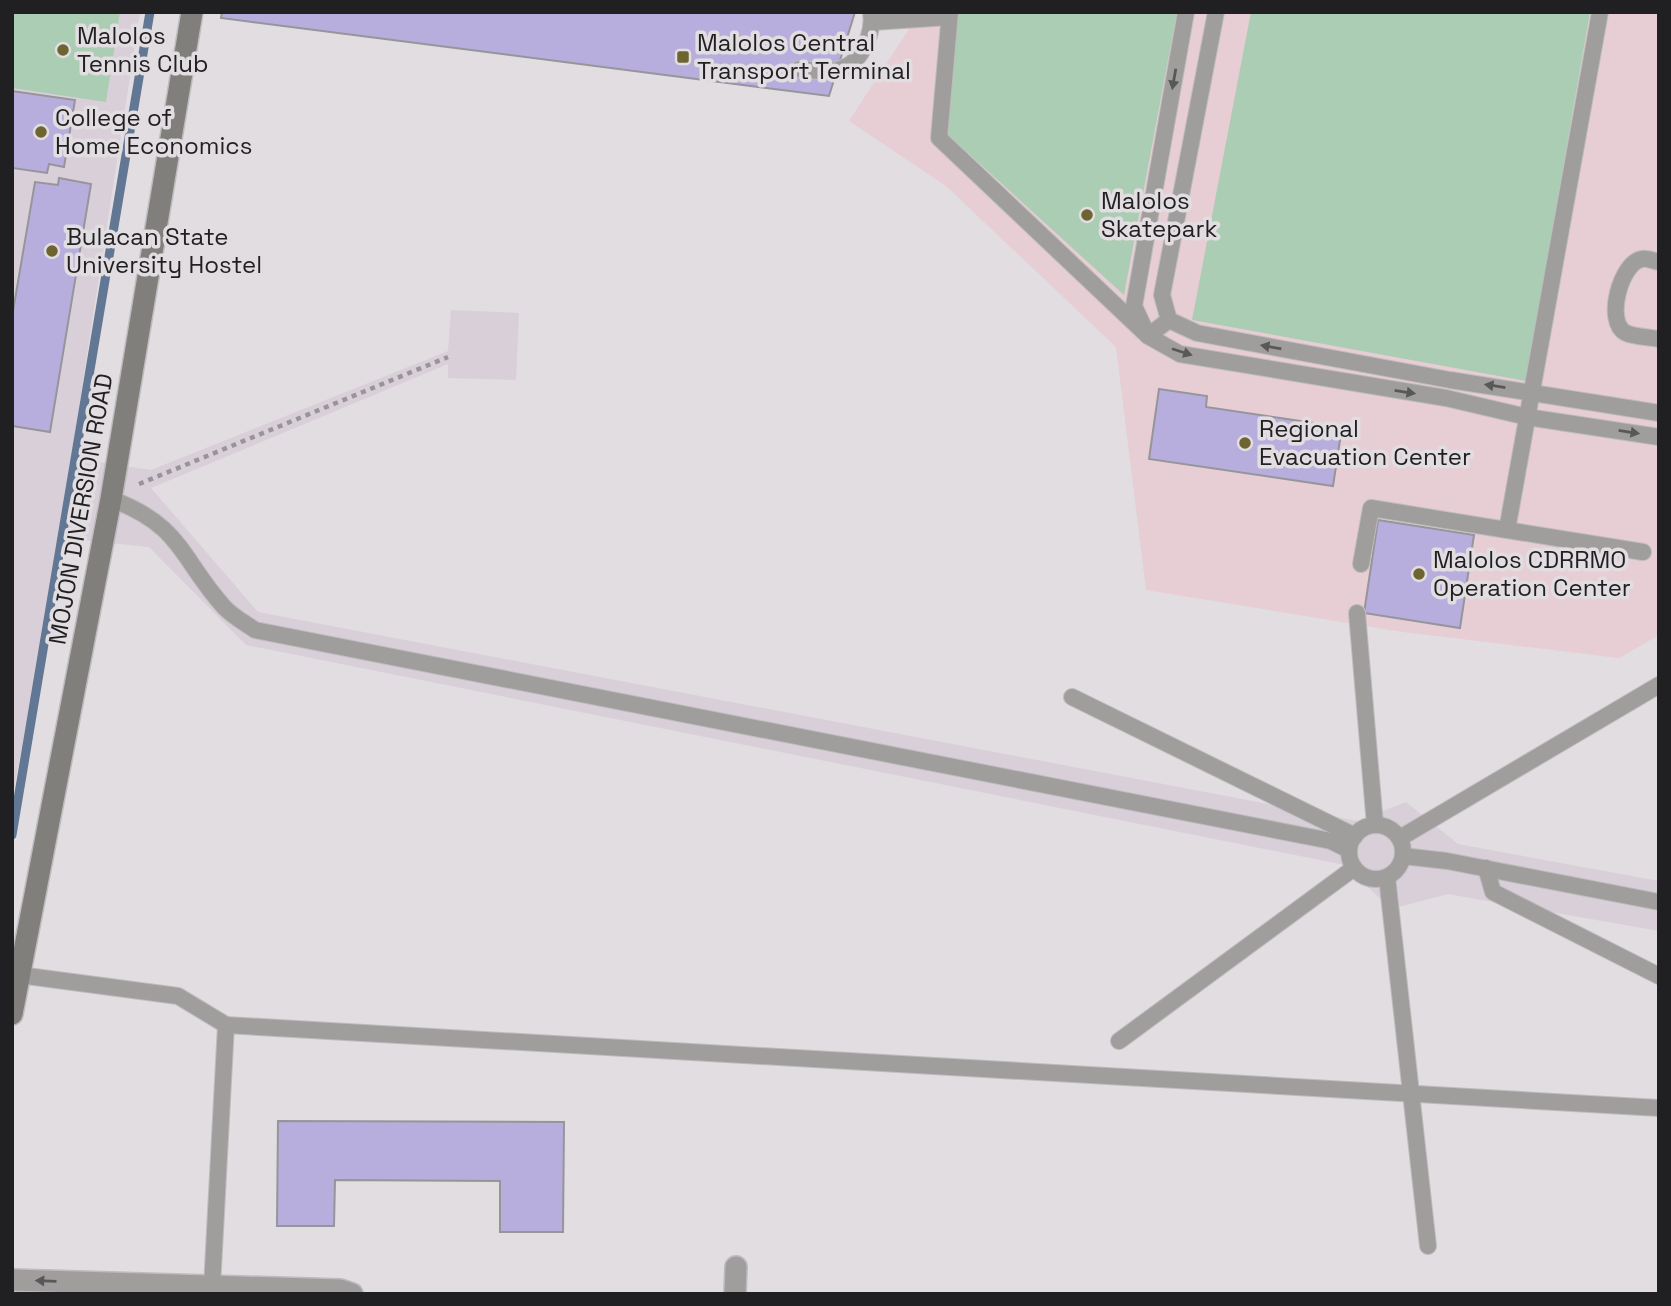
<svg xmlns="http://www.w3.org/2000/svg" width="1671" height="1306" font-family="'Space Grotesk',sans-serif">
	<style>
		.commercial { fill: #e7cdd4 }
		.built { fill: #d9cfd9 }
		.green { fill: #abcdb4 }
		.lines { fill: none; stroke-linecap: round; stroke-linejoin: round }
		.stream { stroke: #617793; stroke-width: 9 }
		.building { fill: #b7aede; stroke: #96959a; stroke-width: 2 }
		.lane-casing { stroke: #bebbbe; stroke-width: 18 }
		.street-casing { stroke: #bebbbe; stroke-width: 24 }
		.secondary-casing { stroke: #bebbbe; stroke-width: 24 }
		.path { stroke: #989598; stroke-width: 4.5; stroke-dasharray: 5 5; stroke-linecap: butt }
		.lane { stroke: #9f9e9c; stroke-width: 16 }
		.street { stroke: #9f9e9c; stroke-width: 21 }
		.secondary { stroke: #807f7c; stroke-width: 21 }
		.oneway { fill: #595858 }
		.poi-dot { fill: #6d6431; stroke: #e1dde1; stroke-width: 2.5 }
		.labels { text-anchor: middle; stroke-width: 7; stroke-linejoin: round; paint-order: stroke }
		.poi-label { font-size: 24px; fill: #201f21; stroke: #e1dde1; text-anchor: start }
		.street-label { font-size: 24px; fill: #201f21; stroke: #e1dde1 }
	</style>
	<rect width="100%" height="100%" fill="#e1dde1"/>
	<polygon class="commercial" points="920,12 1659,12 1659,635 1619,658 1403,632 1146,590 1116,347 946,186 849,121"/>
	<polygon class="built" points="12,12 140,12 71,458 151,470 448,351 451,310 519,313 516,380 448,378 448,364 151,488 258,612 1358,821 1406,802 1458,844 1659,881 1659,931 1448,894 1391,909 1345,865 246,645 149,547 61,538 12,800"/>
	<g class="green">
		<polygon points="12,12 120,12 106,102 12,88"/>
		<polygon points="958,12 1177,12 1124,295 947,134 941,121"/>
		<polygon points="1251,12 1590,12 1526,381 1192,320"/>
	</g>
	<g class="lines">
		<polyline class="stream" points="12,835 150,12"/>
	</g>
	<g class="building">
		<polygon points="222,12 855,12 829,96 221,18"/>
		<polygon points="12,91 75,100 64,167 49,164 47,173 12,168"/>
		<polygon points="59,178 91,184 50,432 12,426 12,317 35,182 58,185"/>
		<polygon points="1159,389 1207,396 1206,407 1342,427 1333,486 1149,459"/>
		<polygon points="1378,520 1474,535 1460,628 1364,613"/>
		<polygon points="278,1121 564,1122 563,1232 500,1232 500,1181 335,1180 334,1226 277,1226"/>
	</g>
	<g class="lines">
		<defs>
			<g id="lane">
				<polyline points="950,12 939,138 1148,336 1169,320"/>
				<polyline points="1186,12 1134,306 1148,336 1180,354 1446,398 1527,417 1659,437"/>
				<polyline points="1216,12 1162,295 1169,320 1197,333 1450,380 1659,413"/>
				<polyline points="873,22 949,17"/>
				<path d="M799,69c14,1 30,5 44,-1 20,-8 31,-36 28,-56"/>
				<path d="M1659,262c-5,-1 -12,-4 -17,-3 -21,3 -38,63 -16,74 9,4 23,4 33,6"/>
				<path d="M111,499c72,27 69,59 113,108 8,9 21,16 31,23l1076,211 18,9"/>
				<polyline points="1507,530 1600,12"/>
				<polyline points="1361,564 1371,508 1643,552"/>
				<polyline points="1357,613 1375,825"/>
				<polyline points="1072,697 1355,836"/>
				<circle cx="1376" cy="852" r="27"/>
				<polyline points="1400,838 1659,685"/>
				<polyline points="1403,856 1447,861 1659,902"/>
				<polyline points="1486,868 1493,892 1659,976"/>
				<polyline points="1387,877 1428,1246"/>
				<polyline points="12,974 178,996 226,1025 1659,1108"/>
				<polyline points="1119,1041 1354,868"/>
				<polyline points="212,1287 226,1025"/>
			</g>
			<g id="street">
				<polyline points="12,1280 340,1290 352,1294"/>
				<polyline points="735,1294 736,1267"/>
			</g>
			<polyline id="secondary" points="12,1014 111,499 192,12"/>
		</defs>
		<use href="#lane" class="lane-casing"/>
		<use href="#street" class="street-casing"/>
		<use href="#secondary" class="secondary-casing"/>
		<polyline class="path" points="139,484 448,357"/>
		<use href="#lane" class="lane"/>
		<use href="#street" class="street"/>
		<use href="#secondary" class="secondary"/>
	</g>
	<defs><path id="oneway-solid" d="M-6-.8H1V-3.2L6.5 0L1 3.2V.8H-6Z" transform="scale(1.75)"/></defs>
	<g class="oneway">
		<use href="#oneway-solid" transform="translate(1174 79) rotate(100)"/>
		<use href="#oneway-solid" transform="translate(1271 347) rotate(-170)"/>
		<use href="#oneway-solid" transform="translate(1182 352) rotate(18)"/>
		<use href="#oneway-solid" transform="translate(1495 386) rotate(-171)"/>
		<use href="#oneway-solid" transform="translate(1405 392) rotate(9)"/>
		<use href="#oneway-solid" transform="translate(1629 432) rotate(9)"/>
		<use href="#oneway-solid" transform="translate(46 1281) rotate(-178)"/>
	</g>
	<g class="poi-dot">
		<circle cx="63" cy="50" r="7"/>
		<rect x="676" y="50" width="14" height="14" rx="3.5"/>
		<circle cx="41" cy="132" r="7"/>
		<circle cx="1087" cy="215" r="7"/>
		<circle cx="52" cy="251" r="7"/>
		<circle cx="1245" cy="443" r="7"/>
		<circle cx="1419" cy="574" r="7"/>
	</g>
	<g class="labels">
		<g class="poi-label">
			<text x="77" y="44">Malolos<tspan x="77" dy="28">Tennis Club</tspan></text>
			<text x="697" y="51">Malolos Central<tspan x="697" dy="28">Transport Terminal</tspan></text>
			<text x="55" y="126">College of<tspan x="55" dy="28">Home Economics</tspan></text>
			<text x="1101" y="209">Malolos<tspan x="1101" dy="28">Skatepark</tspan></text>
			<text x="66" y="245">Bulacan State<tspan x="66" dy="28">University Hostel</tspan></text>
			<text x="1259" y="437">Regional<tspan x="1259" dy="28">Evacuation Center</tspan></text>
			<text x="1433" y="568">Malolos CDRRMO<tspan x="1433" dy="28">Operation Center</tspan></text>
		</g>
		<g class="street-label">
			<text transform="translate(81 509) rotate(-80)" y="8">MOJON DIVERSION ROAD</text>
		</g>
	</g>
	<rect width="1671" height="1306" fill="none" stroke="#201f21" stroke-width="28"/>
</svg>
